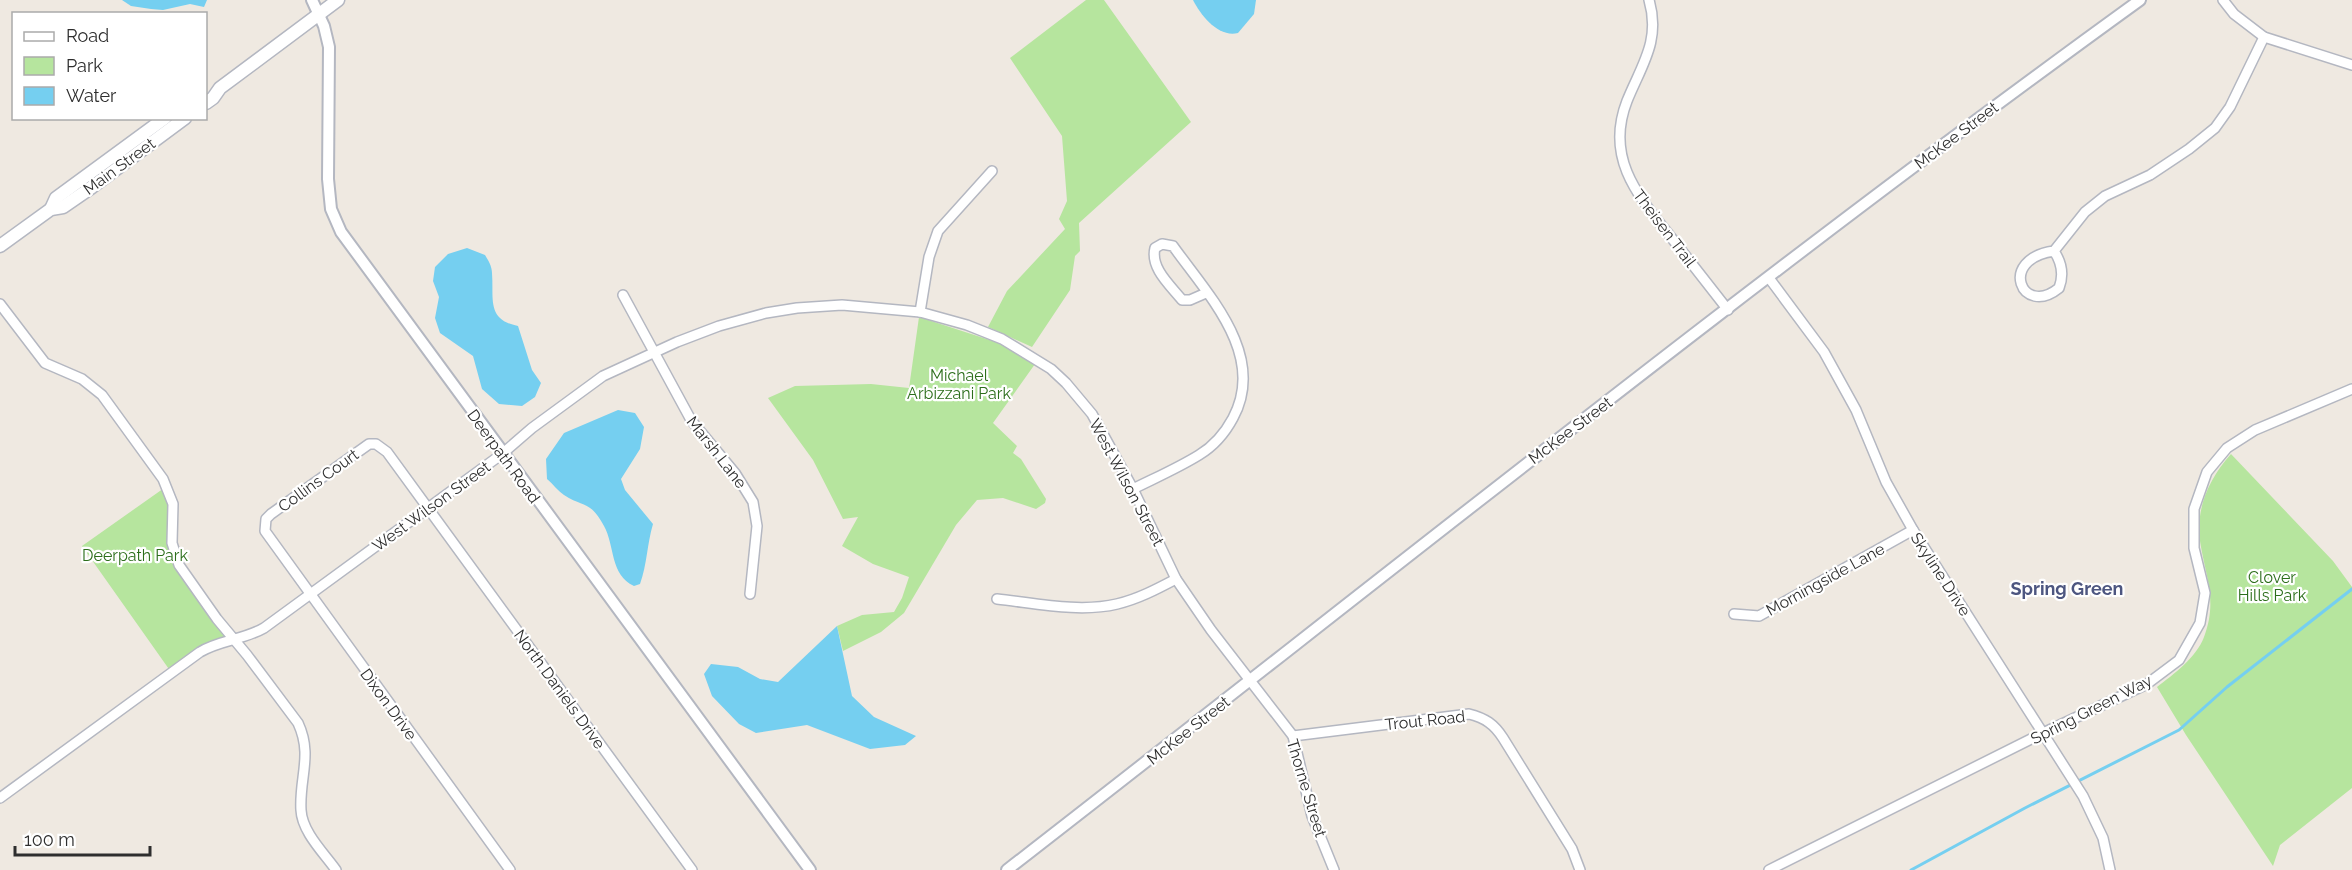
<svg xmlns="http://www.w3.org/2000/svg" width="2352" height="870" font-family="Raleway,sans-serif">
	<style>
		.green { fill: #b6e59e }
		.water { fill: #75cff0 }
		.lines { fill: none; stroke-linecap: round; stroke-linejoin: round }
		.stream { stroke: #75cff0; stroke-width: 3 }
		.minor-casing { stroke: #b4b7c1; stroke-width: 12 }
		.tertiary-casing { stroke: #b4b7c1; stroke-width: 14 }
		.secondary-casing { stroke: #b4b7c1; stroke-width: 15 }
		.minor { stroke: #fff; stroke-width: 9 }
		.tertiary { stroke: #fff; stroke-width: 10 }
		.secondary { stroke: #fff; stroke-width: 12 }
		.labels { text-anchor: middle; stroke-width: 4.5; stroke-linejoin: round; paint-order: stroke }
		.street-label { font-size: 16px; fill: #2e2e2e; stroke: #fff }
		.park-label { font-size: 16px; fill: #2c6e1b; stroke: #fff }
		.neighbourhood-label { font-size: 18px; font-weight: bold; fill: #4d5680; stroke: #fff }
	</style>
	<rect width="100%" height="100%" fill="#efe9e1"/>
	<g class="green">
		<polygon points="1086,0 1104,0 1191,122 1079,223 1080,251 1075,256 1070,290 1032,347 988,327 1007,291 1065,229 1059,219 1067,201 1062,136 1010,58"/>
		<polygon points="919,317 1002,344 1035,364 993,423 1017,446 1013,453 1021,459 1046,499 1045,503 1036,509 1003,498 977,500 956,525 904,613 881,632 843,651 837,626 862,615 894,612 902,598 909,577 873,564 842,546 858,517 843,519 813,460 768,398 795,386 871,384 909,388"/>
		<path d="M2231,454l102,107 19,26v201l-72,57 -7,21 -87,-131 -29,-48c17,-13 39,-29 47,-50 13,-34 3,-57 -3,-90 -7,-36 7,-67 30,-93z"/>
		<polygon points="167,486 174,554 234,639 171,672 82,546"/>
	</g>
	<g class="water">
		<polygon points="122,0 207,0 204,7 190,4 163,10 151,9 131,6"/>
		<path d="M1193,0h63l-2,14 -16,19c-19,5 -37,-17 -45,-33z"/>
		<path d="M467,248l18,7c3,5 7,11 7,18 2,25 -6,47 26,53l14,44 9,13 -6,14 -13,9 -23,-2 -17,-15 -9,-33 -33,-23 -5,-15 4,-21 -6,-16 2,-14 13,-13z"/>
		<path d="M618,410l17,3 9,14 -4,22 -19,30 4,11 28,34c-6,20 -6,41 -13,60l-6,2c-24,-11 -19,-40 -30,-60 -14,-26 -20,-18 -40,-31 -6,-4 -11,-11 -17,-16l-1,-20 18,-26z"/>
		<polygon points="837,626 852,696 874,717 916,736 905,745 870,749 807,725 756,733 739,724 712,696 704,674 711,664 738,667 760,679 778,682"/>
	</g>
	<g class="lines">
		<polyline class="stream" points="1911,870 2025,808 2179,730 2227,687 2352,589"/>
		<defs>
			<g id="minor">
				<path d="M1649,0c12,41 -8,66 -22,101 -23,59 13,97 47,140 18,23 36,46 54,69"/>
				<polyline points="2223,0 2234,14 2264,37 2352,65"/>
				<path d="M2054,251c8,12 10,24 5,37 -37,30 -62,-29 -5,-37l31,-39 20,-16 45,-21 39,-26 26,-21 15,-21 34,-70"/>
				<polyline points="1769,278 1824,352 1856,410 1886,482 1913,530 2083,796 2103,838 2110,870"/>
				<polyline points="623,295 691,420 735,473 753,502 757,526 750,594"/>
				<path d="M0,304l45,59 37,16 20,16 61,84 10,25 -1,39 7,22 38,54 30,36 51,68c15,32 1,55 3,87 1,22 23,43 35,60"/>
				<polyline points="920,312 929,257 938,231 992,171"/>
				<path d="M1133,489c22,-11 45,-21 66,-34 15,-9 26,-22 34,-37 34,-63 -25,-123 -60,-172l-11,-2 -7,4c-5,20 15,37 27,52h8l16,-7"/>
				<path d="M997,599c38,4 82,14 120,5 21,-5 40,-15 59,-25"/>
				<polyline points="1734,614 1759,616 1913,530"/>
				<path d="M1293,736l176,-22c16,4 25,10 34,24l69,111 8,21"/>
				<path d="M0,798l200,-146c20,-12 43,-12 64,-24l238,-174 30,-26 71,-52 74,-34 42,-16 47,-13 31,-5 45,-3 78,7 47,13 35,14 49,30 15,14 26,31 41,75 43,90 35,51 82,106 19,80 22,54"/>
				<polyline points="510,870 265,531 266,519 271,514 369,444 376,444 387,452 692,870"/>
				<polyline points="1769,870 2043,733 2147,684 2179,660 2200,623 2205,593 2194,548 2194,509 2207,472 2227,448 2255,430 2352,389"/>
			</g>
			<g id="tertiary">
				<polyline points="312,0 324,26 329,47 328,179 331,209 341,232 810,870"/>
				<path d="M1007,870c376,-292 747,-591 1133,-870"/>
			</g>
			<g id="secondary">
				<polyline points="206,103 213,98 220,88 338,0"/>
				<polyline points="51,209 56,198 165,118"/>
				<polyline points="0,246 51,209 63,207 92,187 185,118"/>
			</g>
		</defs>
		<use href="#minor" class="minor-casing"/>
		<use href="#tertiary" class="tertiary-casing"/>
		<use href="#secondary" class="secondary-casing"/>
		<use href="#minor" class="minor"/>
		<use href="#tertiary" class="tertiary"/>
		<use href="#secondary" class="secondary"/>
	</g>
	<g class="labels">
		<g class="street-label">
			<text transform="translate(1956 135) rotate(-37)" y="6">McKee Street</text>
			<text transform="translate(119 166) rotate(-36)" y="6">Main Street</text>
			<text transform="translate(1665 228) rotate(53)" y="6">Theisen Trail</text>
			<text transform="translate(1570 430) rotate(-37)" y="6">McKee Street</text>
			<text transform="translate(717 452) rotate(52)" y="6">Marsh Lane</text>
			<text transform="translate(504 456) rotate(54)" y="6">Deerpath Road</text>
			<text transform="translate(318 480) rotate(-36)" y="6">Collins Court</text>
			<text transform="translate(1127 482) rotate(62)" y="6">West Wilson Street</text>
			<text transform="translate(431 506) rotate(-36)" y="6">West Wilson Street</text>
			<text transform="translate(1941 574) rotate(57)" y="6">Skyline Drive</text>
			<text transform="translate(1825 579) rotate(-29)" y="6">Morningside Lane</text>
			<text transform="translate(560 689) rotate(54)" y="6">North Daniels Drive</text>
			<text transform="translate(389 704) rotate(54)" y="6">Dixon Drive</text>
			<text transform="translate(2091 709) rotate(-27)" y="6">Spring Green Way</text>
			<text transform="translate(1425 720) rotate(-6)" y="6">Trout Road</text>
			<text transform="translate(1188 730) rotate(-38)" y="6">McKee Street</text>
			<text transform="translate(1307 788) rotate(73)" y="6">Thorne Street</text>
		</g>
		<g class="park-label">
			<text x="959" y="381">Michael<tspan x="959" dy="18">Arbizzani Park</tspan></text>
			<text x="135" y="561">Deerpath Park</text>
			<text x="2272" y="583">Clover<tspan x="2272" dy="18">Hills Park</tspan></text>
		</g>
		<g class="neighbourhood-label">
			<text x="2067" y="595">Spring Green</text>
		</g>
	</g>
	<rect x="12" y="12" width="195" height="108" fill="#ffffff" stroke="#ababab" stroke-width="1.5"/>
	<rect x="24" y="32" width="30" height="9" fill="#ffffff" stroke="#ababab" stroke-width="1.5"/>
	<text x="66" y="42" font-size="18" fill="#2e2e2e">Road</text>
	<rect x="24" y="57" width="30" height="18" fill="#b6e59e" stroke="#ababab" stroke-width="1.5"/>
	<text x="66" y="72" font-size="18" fill="#2e2e2e">Park</text>
	<rect x="24" y="87" width="30" height="18" fill="#75cff0" stroke="#ababab" stroke-width="1.5"/>
	<text x="66" y="102" font-size="18" fill="#2e2e2e">Water</text>
	<path d="M15 846v9h135v-9" fill="none" stroke="#2e2e2e" stroke-width="3"/>
	<text x="24" y="846" font-size="18" fill="#2e2e2e" stroke="#ffffff" stroke-width="4.5" paint-order="stroke">100 m</text>
</svg>
